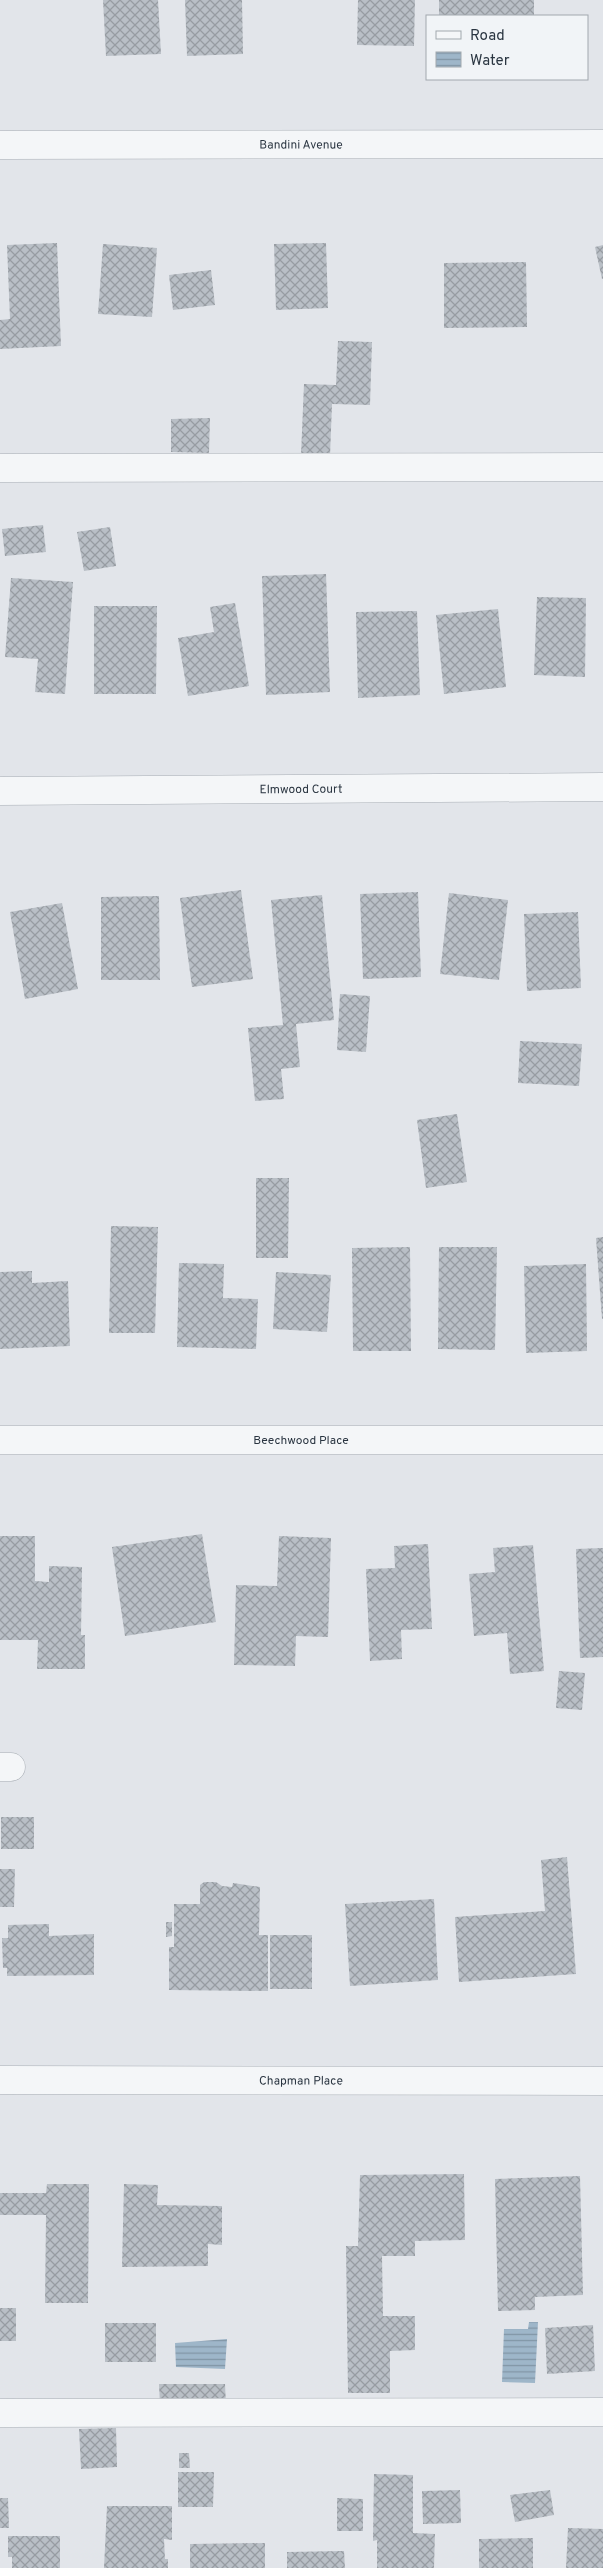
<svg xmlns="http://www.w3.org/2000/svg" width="603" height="2568" font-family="Overpass,sans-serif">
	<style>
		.water { fill: url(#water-rules) }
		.building { fill: url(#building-cross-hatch) }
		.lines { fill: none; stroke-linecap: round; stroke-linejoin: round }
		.minor-casing { stroke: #a7adb4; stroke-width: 29 }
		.minor { stroke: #f4f6f8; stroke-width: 28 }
		.labels { text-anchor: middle; stroke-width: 4; stroke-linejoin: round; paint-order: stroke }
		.street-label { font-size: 12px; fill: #2a3541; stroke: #f1f4f7 }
	</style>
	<defs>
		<pattern id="water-rules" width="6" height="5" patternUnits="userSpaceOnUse" patternTransform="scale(1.25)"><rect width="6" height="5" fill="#9eb6c9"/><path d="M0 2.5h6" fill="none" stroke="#8195a5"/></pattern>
		<pattern id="building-cross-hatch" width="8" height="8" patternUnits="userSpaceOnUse" patternTransform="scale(1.25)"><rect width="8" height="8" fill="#b9bfc6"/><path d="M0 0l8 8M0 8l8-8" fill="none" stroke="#979ca2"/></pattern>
	</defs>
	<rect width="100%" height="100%" fill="#e2e5ea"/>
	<g class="water">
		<polygon points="529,2322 538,2322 535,2383 502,2382 504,2329 528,2329"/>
		<polygon points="227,2339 225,2369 176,2367 175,2343"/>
	</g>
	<g class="building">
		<polygon points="103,0 158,0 161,54 106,56"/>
		<polygon points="185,0 242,0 243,54 187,56"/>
		<polygon points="358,0 415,0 414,46 357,45"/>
		<rect x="439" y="0" width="95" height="16"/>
		<polygon points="57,243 61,346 0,349 0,320 10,319 7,245"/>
		<polygon points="326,243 328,308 276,310 274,244"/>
		<polygon points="103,244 157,248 152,317 98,314"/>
		<polygon points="603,245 603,279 602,279 595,247"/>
		<polygon points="526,262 527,327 444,328 444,263"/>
		<polygon points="211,270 215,305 173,310 169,275"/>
		<polygon points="338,341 372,342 370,405 332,404 330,456 301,455 304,384 336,385"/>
		<polygon points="210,418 209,453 171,452 171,419"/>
		<polygon points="43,525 46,552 5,556 2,529"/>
		<polygon points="110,527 116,566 84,571 77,532"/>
		<polygon points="326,574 330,692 266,695 262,576"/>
		<polygon points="11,578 73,582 65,694 35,692 38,659 5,657"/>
		<polygon points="537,597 586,598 585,677 534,675"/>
		<polygon points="235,603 249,686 188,696 178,638 214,632 210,607"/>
		<polygon points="94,606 157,606 156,694 94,694"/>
		<polygon points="498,609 506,687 444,694 436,615"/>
		<polygon points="417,611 420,695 358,698 356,612"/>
		<polygon points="241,890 253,979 192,987 180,898"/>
		<polygon points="418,892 421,977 363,979 360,894"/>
		<polygon points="449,893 508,900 499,980 440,974"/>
		<polygon points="322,895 334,1020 296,1024 300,1067 281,1069 284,1099 255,1101 248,1028 283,1025 271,900"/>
		<polygon points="159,896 160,980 101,980 101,897"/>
		<polygon points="62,903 78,989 25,999 10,912"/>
		<polygon points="578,912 581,988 527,991 524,914"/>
		<polygon points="340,994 370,996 366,1052 337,1050"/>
		<polygon points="520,1041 582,1044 579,1086 518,1083"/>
		<polygon points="457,1114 467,1182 426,1188 417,1120"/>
		<polygon points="256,1178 289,1178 288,1258 256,1258"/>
		<polygon points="111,1226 158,1227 155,1333 109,1333"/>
		<polygon points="603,1237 603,1319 602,1319 596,1238"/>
		<polygon points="410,1247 411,1351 353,1351 352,1248"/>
		<polygon points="439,1247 497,1247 495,1350 438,1349"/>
		<polygon points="179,1263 224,1264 223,1298 258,1299 256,1349 177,1347"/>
		<polygon points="586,1264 587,1351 526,1353 524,1266"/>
		<polygon points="32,1271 32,1283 68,1281 70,1346 0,1349 0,1272"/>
		<polygon points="276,1272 331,1275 327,1332 273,1329"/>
		<polygon points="202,1534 216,1622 125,1636 112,1547"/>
		<polygon points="0,1536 35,1536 35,1581 49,1582 49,1566 82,1567 81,1635 85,1635 85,1669 37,1669 38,1640 0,1640"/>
		<polygon points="279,1536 331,1538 328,1637 296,1636 295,1666 234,1665 236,1585 277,1586"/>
		<polygon points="428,1544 432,1629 401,1630 402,1659 370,1661 366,1569 395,1568 394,1546"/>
		<polygon points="533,1545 544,1671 510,1674 507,1633 474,1636 469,1574 495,1572 493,1548"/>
		<polygon points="603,1548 603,1657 580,1658 576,1549"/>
		<polygon points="559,1671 585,1673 582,1710 556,1708"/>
		<rect x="1" y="1817" width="33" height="32"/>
		<polygon points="567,1857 576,1974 459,1982 455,1917 545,1911 541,1860"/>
		<polygon points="0,1869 15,1869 14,1907 0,1907"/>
		<polygon points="204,1882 216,1882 222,1886 232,1887 233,1883 260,1887 259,1935 268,1935 268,1991 169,1990 169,1947 174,1947 174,1904 200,1904 200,1885"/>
		<polygon points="434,1899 438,1980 350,1986 345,1904"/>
		<polygon points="166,1922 172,1922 172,1936 166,1937"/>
		<polygon points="49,1924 49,1936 94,1934 94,1975 7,1976 7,1968 3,1968 2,1938 8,1938 8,1925"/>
		<rect x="270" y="1935" width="42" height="54"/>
		<polygon points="464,2174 465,2240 415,2241 415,2256 382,2256 383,2316 415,2316 415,2350 390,2351 390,2393 348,2393 346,2246 358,2246 360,2175"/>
		<polygon points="580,2176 583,2295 535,2297 535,2310 498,2311 495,2179"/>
		<polygon points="47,2184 89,2184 88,2303 45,2303 46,2215 0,2215 0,2193 46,2193"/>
		<polygon points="124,2184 158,2185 157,2205 222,2206 222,2245 208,2244 208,2266 122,2267"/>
		<rect x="0" y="2308" width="16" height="33"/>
		<rect x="105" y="2323" width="51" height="39"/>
		<polygon points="593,2325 595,2371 547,2374 545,2328"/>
		<polygon points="159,2384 225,2384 226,2406 160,2406"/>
		<polygon points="116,2428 117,2467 81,2469 79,2429"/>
		<polygon points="179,2453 189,2453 190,2468 179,2468"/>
		<polygon points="178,2472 214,2472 213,2507 178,2507"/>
		<polygon points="374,2474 413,2475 413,2533 435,2534 434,2568 377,2568 377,2540 373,2541"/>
		<polygon points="460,2490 461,2523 423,2524 422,2491"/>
		<polygon points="550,2490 554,2515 515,2522 510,2495"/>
		<polygon points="0,2498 8,2498 9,2528 0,2528"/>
		<polygon points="337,2498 363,2499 363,2531 337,2531"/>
		<polygon points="107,2506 172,2506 172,2540 164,2539 165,2559 168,2559 168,2568 104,2568"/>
		<polygon points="568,2528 603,2529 603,2568 566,2568"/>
		<polygon points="8,2536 60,2536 60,2568 12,2568 12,2557 8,2557"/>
		<polygon points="533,2538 533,2568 479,2568 479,2539"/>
		<polygon points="265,2543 265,2568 190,2568 190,2544"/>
		<polygon points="344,2551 345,2568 287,2568 287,2552"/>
	</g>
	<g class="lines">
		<defs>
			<g id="minor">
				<path id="s1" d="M0,145l603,-1"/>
				<polyline points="0,468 603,467"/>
				<path id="s2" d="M0,791l603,-4"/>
				<path id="s3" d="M0,1440h603"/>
				<polyline points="0,1767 11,1767"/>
				<path id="s4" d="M0,2080l603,1"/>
				<polyline points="0,2413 603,2412"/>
			</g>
		</defs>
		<use href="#minor" class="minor-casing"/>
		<use href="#minor" class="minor"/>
	</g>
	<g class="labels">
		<g class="street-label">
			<text dy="4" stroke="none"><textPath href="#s1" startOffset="301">Bandini Avenue</textPath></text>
			<text dy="4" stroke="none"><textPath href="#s2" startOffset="301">Elmwood Court</textPath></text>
			<text dy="4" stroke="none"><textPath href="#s3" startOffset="301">Beechwood Place</textPath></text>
			<text dy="4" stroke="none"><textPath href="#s4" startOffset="301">Chapman Place</textPath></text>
		</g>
	</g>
	<rect x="426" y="15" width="162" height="65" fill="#f1f4f7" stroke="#a1a8ae"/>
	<rect x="436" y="31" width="25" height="8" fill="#f4f6f8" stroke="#a1a8ae"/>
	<text x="470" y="40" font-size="15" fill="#2a3541">Road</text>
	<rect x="436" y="52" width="25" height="15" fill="url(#water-rules)" stroke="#a1a8ae"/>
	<text x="470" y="65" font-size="15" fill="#2a3541">Water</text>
</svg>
